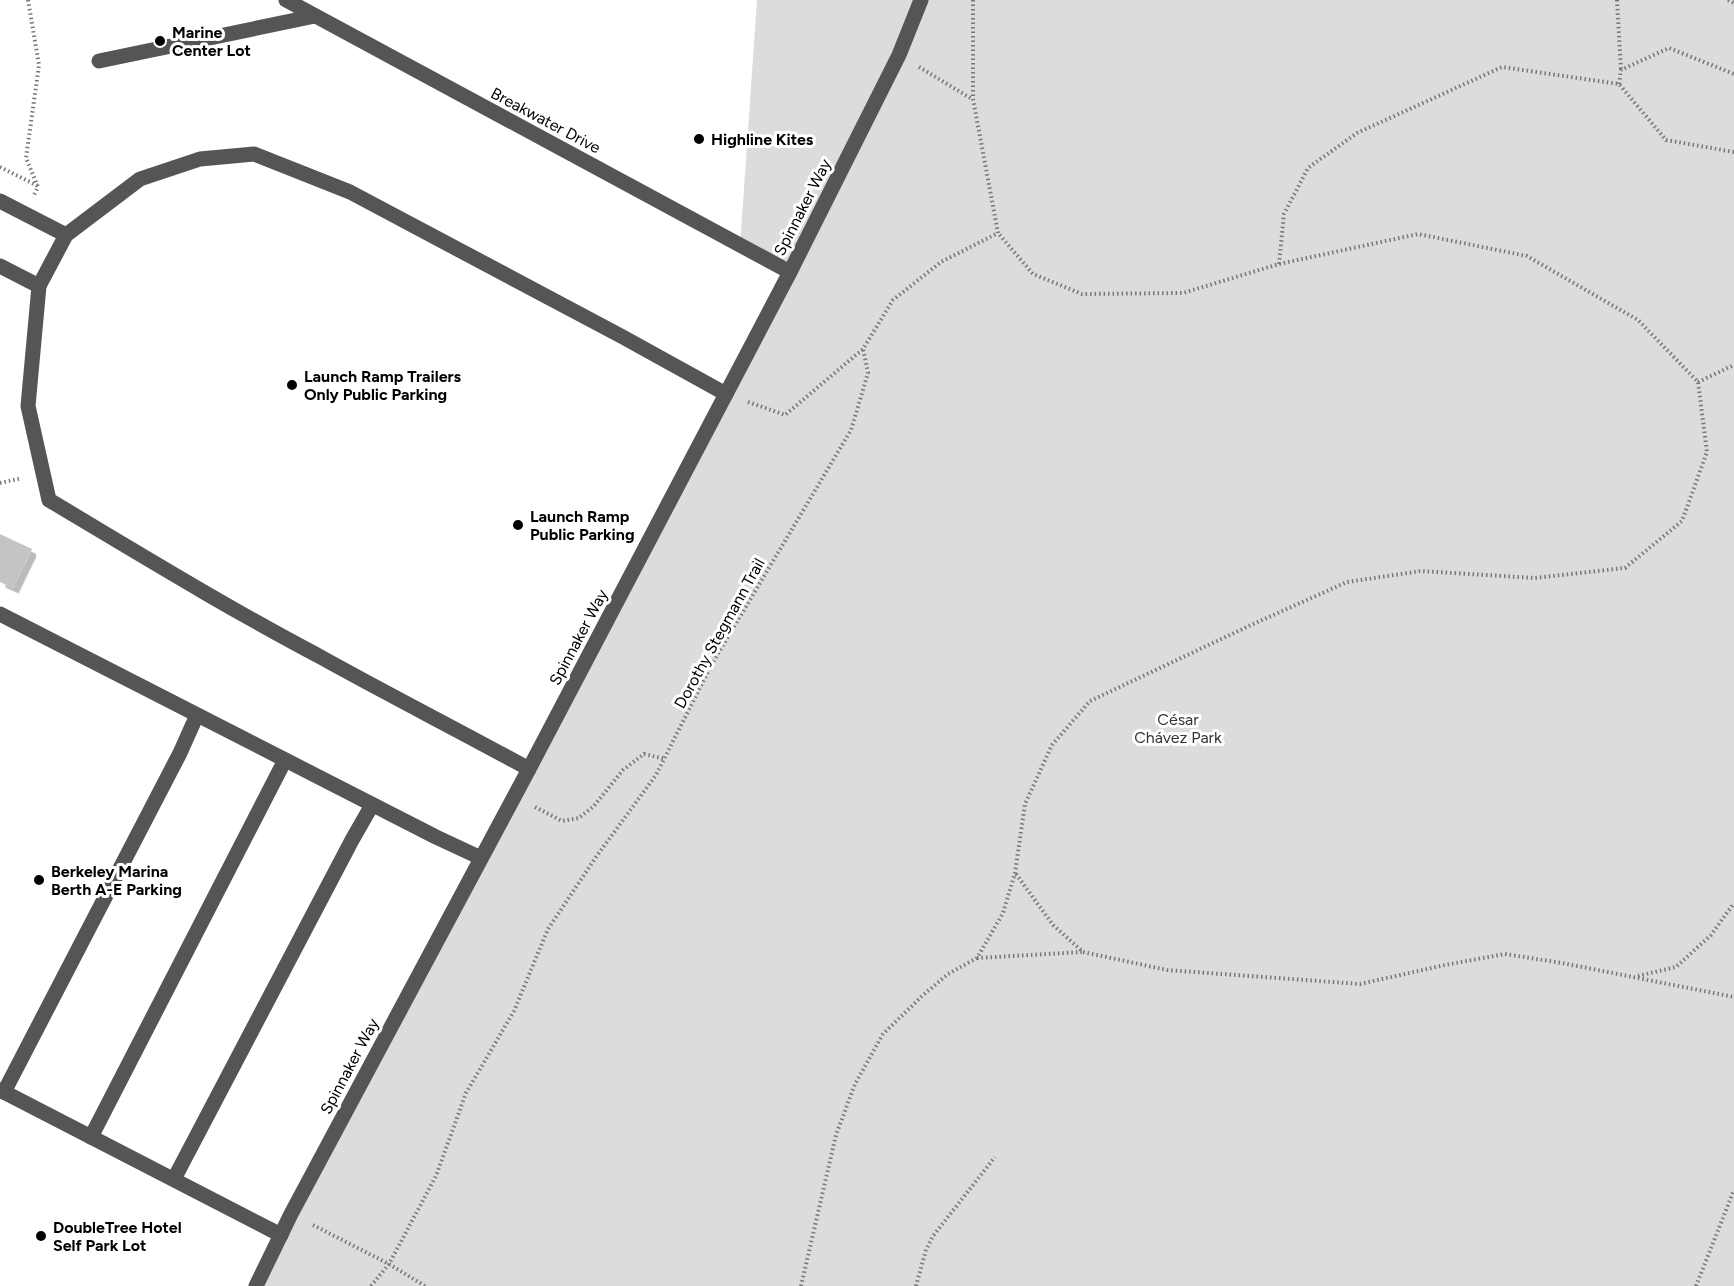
<svg xmlns="http://www.w3.org/2000/svg" width="1734" height="1286" font-family="Figtree,sans-serif">
	<style>
		.green { fill: #dcdcdc }
		.building { fill: #c4c4c4; filter: url(#shadow) }
		.lines { fill: none; stroke-linecap: round; stroke-linejoin: round }
		.path { stroke: #777; stroke-width: 4; stroke-dasharray: 1.5 3; stroke-linecap: butt }
		.minor { stroke: #555; stroke-width: 15 }
		.poi-dot { fill: #000; stroke: #fff; stroke-width: 2 }
		.labels { text-anchor: middle; stroke-width: 6; stroke-linejoin: round; paint-order: stroke }
		.poi-label { font-size: 16px; font-weight: bold; fill: #000; stroke: #fff; text-anchor: start }
		.street-label { font-size: 16px; fill: #000; stroke: #fff }
		.park-label { font-size: 16px; fill: #333; stroke: #fff }
	</style>
	<defs>
		<filter id="shadow"><feDropShadow dx="5.5" dy="5.5" stdDeviation="0" flood-color="#0004"/></filter>
	</defs>
	<rect width="100%" height="100%" fill="#fff"/>
	<polygon class="green" points="757,0 1734,0 1734,1286 256,1286 789,272 740,246"/>
	<polygon class="building" points="0,534 32,549 13,588 0,582"/>
	<g class="lines">
		<g class="path">
			<polyline points="28,0 39,65 26,158 38,187 34,195"/>
			<polyline points="973,0 973,99 998,233"/>
			<polyline points="1617,0 1621,70"/>
			<polyline points="1728,0 1734,3"/>
			<polyline points="919,67 972,99"/>
			<polyline points="1619,84 1621,70 1669,48 1734,74"/>
			<polyline points="0,167 38,186"/>
			<polyline points="1279,264 1284,214 1308,168 1357,133 1502,67 1619,84 1666,140 1734,152"/>
			<polyline points="1698,382 1734,365"/>
			<polyline points="748,402 785,415 863,349 893,300 941,262 998,233"/>
			<polyline points="0,483 22,478"/>
			<polyline points="535,807 562,821 579,818 594,806 623,770 644,754 665,759"/>
			<polyline points="1016,874 1053,925 1083,952 1167,970 1360,984 1445,965 1505,954 1562,963 1734,997"/>
			<polyline points="977,958 1082,952"/>
			<polyline points="1638,976 1676,967 1711,935 1734,903"/>
			<polyline points="313,1225 389,1264 425,1286"/>
			<polyline points="371,1286 389,1264 436,1176 466,1093 514,1011 548,929 596,857 656,775 713,662 851,430 868,373 863,349"/>
			<polyline points="801,1286 836,1135 855,1084 883,1034 921,997 948,974 977,958 1003,913 1015,873 1025,804 1052,745 1090,701 1251,625 1347,582 1421,571 1535,578 1625,568 1682,521 1707,452 1698,382 1638,320 1527,256 1418,234 1279,264 1183,293 1082,294 1033,274 998,233"/>
			<polyline points="916,1286 926,1250 933,1236 995,1157"/>
			<polyline points="1696,1286 1734,1190"/>
		</g>
		<g class="minor">
			<polyline points="286,0 790,272"/>
			<polyline points="99,61 315,16"/>
			<polyline points="0,201 66,235"/>
			<polyline points="0,266 39,286"/>
			<polyline points="0,614 436,837 481,858"/>
			<path d="M529,769c-71,-39 -142,-75 -212,-114 -91,-48 -179,-102 -268,-155l-21,-94 11,-120 27,-51 74,-56 60,-20 54,-5 96,38 271,144 105,58"/>
			<polyline points="0,1090 281,1235"/>
			<polyline points="4,1092 180,753 197,715"/>
			<polyline points="91,1137 285,760"/>
			<polyline points="174,1179 352,840 372,805"/>
			<polyline points="256,1286 291,1214 529,769 790,272 899,55 921,0"/>
		</g>
	</g>
	<g class="poi-dot">
		<circle cx="160" cy="41" r="6"/>
		<circle cx="699" cy="139" r="6"/>
		<circle cx="292" cy="385" r="6"/>
		<circle cx="518" cy="525" r="6"/>
		<circle cx="39" cy="880" r="6"/>
		<circle cx="41" cy="1236" r="6"/>
	</g>
	<g class="labels">
		<g class="poi-label">
			<text x="172" y="38">Marine<tspan x="172" dy="18">Center Lot</tspan></text>
			<text x="711" y="145">Highline Kites</text>
			<text x="304" y="382">Launch Ramp Trailers<tspan x="304" dy="18">Only Public Parking</tspan></text>
			<text x="530" y="522">Launch Ramp<tspan x="530" dy="18">Public Parking</tspan></text>
			<text x="51" y="877">Berkeley Marina<tspan x="51" dy="18">Berth A-E Parking</tspan></text>
			<text x="53" y="1233">DoubleTree Hotel<tspan x="53" dy="18">Self Park Lot</tspan></text>
		</g>
		<g class="street-label">
			<text transform="translate(546 120) rotate(28)" y="6">Breakwater Drive</text>
			<text transform="translate(802 207) rotate(-63)" y="6">Spinnaker Way</text>
			<text transform="translate(719 633) rotate(-61)" y="6">Dorothy Stegmann Trail</text>
			<text transform="translate(578 637) rotate(-62)" y="6">Spinnaker Way</text>
			<text transform="translate(349 1066) rotate(-62)" y="6">Spinnaker Way</text>
		</g>
		<g class="park-label">
			<text x="1178" y="725">César<tspan x="1178" dy="18">Chávez Park</tspan></text>
		</g>
	</g>
</svg>
